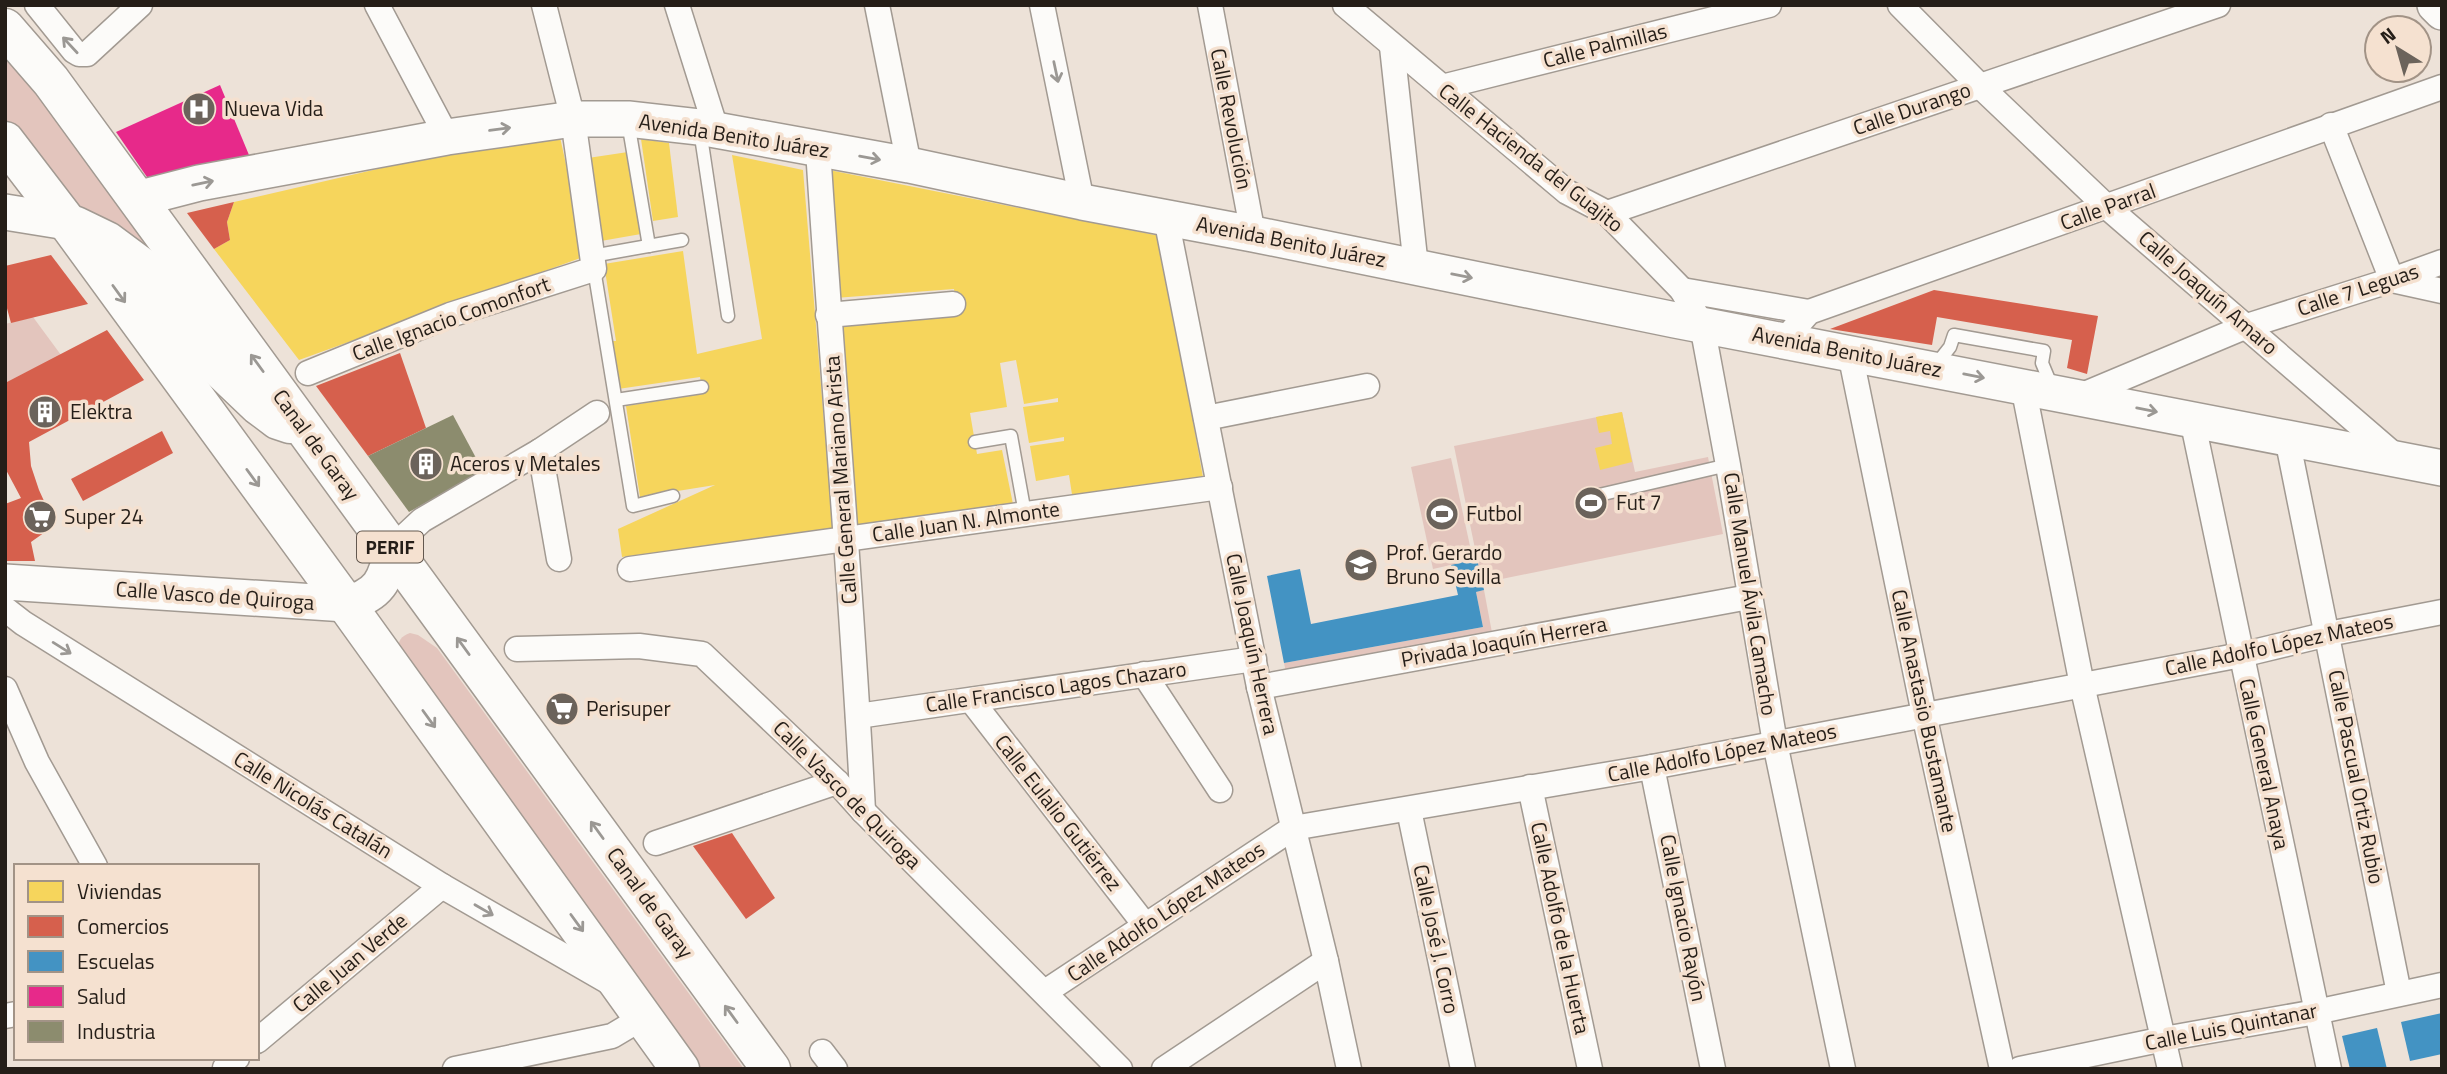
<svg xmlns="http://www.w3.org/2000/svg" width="2447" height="1074" font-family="'Titillium Web',sans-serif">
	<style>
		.green { fill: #e3c5bd }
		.homes { fill: #f6d55c }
		.shops { fill: #d6604d }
		.schools { fill: #4393c3 }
		.health { fill: #e7298a }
		.industry { fill: #8c8c6e }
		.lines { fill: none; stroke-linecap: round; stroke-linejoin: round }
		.lane-casing { stroke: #a29a92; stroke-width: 15 }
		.street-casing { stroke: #a29a92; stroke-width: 27 }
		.secondary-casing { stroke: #a29a92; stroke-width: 38 }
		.primary-casing { stroke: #a29a92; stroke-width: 41 }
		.lane { stroke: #fcfbf9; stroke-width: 12 }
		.street { stroke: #fcfbf9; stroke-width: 24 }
		.secondary { stroke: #fcfbf9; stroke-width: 35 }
		.primary { stroke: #fcfbf9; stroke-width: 38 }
		.oneway { stroke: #9b9894 }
		.labels { text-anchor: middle; stroke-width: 7; stroke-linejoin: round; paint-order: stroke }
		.shield { fill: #f5e1d0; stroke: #63584f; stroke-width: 2 }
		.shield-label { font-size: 19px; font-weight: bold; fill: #251e18 }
		.street-label { font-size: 21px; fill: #251e18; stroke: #f5e1d0 }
		.poi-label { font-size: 21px; fill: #251e18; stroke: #f5e1d0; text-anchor: start }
	</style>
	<rect width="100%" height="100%" fill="#ede2d8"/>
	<g class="green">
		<polygon points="5,32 236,368 5,136"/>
		<polygon points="33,317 61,355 5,383 5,324"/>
		<polygon points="1622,412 1635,472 1708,457 1723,534 1482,583 1454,446"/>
		<polygon points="1451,458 1473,560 1433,569 1411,467"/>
		<polygon points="1484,590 1493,638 1287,677 1284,663 1483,627 1476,592"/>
		<path d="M410,633l8,2 19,13 307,421h-46l-300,-419c0,-9 3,-14 12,-17z"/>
	</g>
	<g class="homes">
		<polygon points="560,137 586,256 299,360 214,249 230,240 227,222 234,202 451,152"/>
		<polygon points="641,139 669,143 678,217 653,221"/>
		<polygon points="628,152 641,234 601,241 588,158"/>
		<polygon points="732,155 803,170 833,529 622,557 618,529 715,485 640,497 626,406 703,394 700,377 618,389 612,341 616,341 604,264 683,251 697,354 762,339"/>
		<polygon points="824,169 1160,236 1204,483 1073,501 1069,475 1036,481 1030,446 1064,441 1064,437 1029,443 1023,407 1058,402 1058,398 1024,404 1016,360 1000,363 1007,407 970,413 977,454 1002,450 1014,509 856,531 837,323 957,312 954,289 835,298"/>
		<polygon points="1622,412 1632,462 1600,470 1595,448 1612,444 1610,431 1599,433 1596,417"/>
	</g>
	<g class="shops">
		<polygon points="234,202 227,222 230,240 214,249 187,213"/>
		<polygon points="51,255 88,304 11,323 5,301 5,266"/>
		<polygon points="1934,290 2098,316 2087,374 2067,368 2072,340 1937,317 1932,345 1830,329"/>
		<polygon points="107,330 144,380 29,442 31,466 39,490 55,525 31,542 35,561 5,561 5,504 21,498 5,468 5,383"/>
		<polygon points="400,353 426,428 368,456 316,386"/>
		<polygon points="162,431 173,453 83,501 71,479"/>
		<polygon points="732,833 775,898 746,919 693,846"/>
	</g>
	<g class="schools">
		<polygon points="1477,559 1484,590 1476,592 1483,627 1284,663 1267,576 1300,569 1311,624 1458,595 1451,565"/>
		<polygon points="2442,1013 2442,1054 2410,1061 2401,1022"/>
		<polygon points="2377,1028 2387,1069 2350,1069 2342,1036"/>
	</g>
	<polygon class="health" points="220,85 249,155 149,180 116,132"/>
	<polygon class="industry" points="453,415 483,471 409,512 368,456"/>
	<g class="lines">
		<defs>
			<g id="lane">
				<polyline points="628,122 649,246"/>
				<polyline points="700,130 728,316"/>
				<polyline points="592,256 682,240"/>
				<polyline points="594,269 633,506 673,496"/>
				<polyline points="1935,366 1950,347 1954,335 2044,351 2042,363 2052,387"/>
				<polyline points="616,400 702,387"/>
				<polyline points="975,442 1011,436 1024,508"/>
				<polyline points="1586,498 1728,465"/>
			</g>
			<g id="street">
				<polyline points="37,5 74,51 79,54 87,54 140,5"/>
				<polyline points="377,5 447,137"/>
				<polyline points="677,5 716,129"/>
				<polyline points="877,5 909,165"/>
				<polyline points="1042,5 1082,202"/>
				<polyline points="1210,5 1253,234"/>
				<polyline points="1345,5 1567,192 1607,213 1682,290 1702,325 1728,465 1775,743 1843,1069"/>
				<polyline points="1900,5 1980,86 2107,207 2399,459"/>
				<polyline points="1392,47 1416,267"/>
				<polyline points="1442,87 1769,5"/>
				<polyline points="2331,125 2392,280 2442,291"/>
				<path d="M818,149c14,221 34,441 45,662"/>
				<polyline points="1607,213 2218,5"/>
				<polyline points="1166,218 1259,687 1326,961 1349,1069"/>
				<polyline points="1682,290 1809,312"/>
				<polyline points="828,315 953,304"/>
				<polyline points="1784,340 1809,312 2442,87"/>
				<polyline points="1850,353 1924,714 2002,1069"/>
				<polyline points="308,373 450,315 594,269 573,119 544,5"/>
				<polyline points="2023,386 2082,685 2170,1069"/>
				<polyline points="2080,396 2247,326 2392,280 2442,262"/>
				<polyline points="1206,418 1367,386"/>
				<polyline points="2192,419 2329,1069"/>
				<polyline points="2287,438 2399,993"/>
				<polyline points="540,451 559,559"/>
				<polyline points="392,548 422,520 540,451 597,413"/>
				<polyline points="630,569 1220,487"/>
				<polyline points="5,609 23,623 442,886 609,982"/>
				<polyline points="517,649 639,646 702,654 837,782 863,811 1120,1069"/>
				<polyline points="1144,674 1220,790"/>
				<polyline points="1259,687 1749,597"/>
				<polyline points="5,689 37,762 95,866"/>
				<polyline points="971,700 1145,925"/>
				<polyline points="858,716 1254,659"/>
				<polyline points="1652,767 1713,1069"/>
				<polyline points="1530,787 1590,1069"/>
				<polyline points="1409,810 1463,1069"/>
				<polyline points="656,843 837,782"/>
				<polyline points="1045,992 1293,828 1652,767 2241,655 2328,634 2442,612"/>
				<polyline points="5,1016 16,1014"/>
				<polyline points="257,1041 442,886"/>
				<polyline points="822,1052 835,1069"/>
				<polyline points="225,1068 237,1058"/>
				<polyline points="455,1069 612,1036 644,1017"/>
				<polyline points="1164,1069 1326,961"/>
				<polyline points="2020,1069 2164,1039 2316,1012 2442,985"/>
			</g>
			<g id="secondary">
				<polyline points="2435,5 2442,12"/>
				<polyline points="137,199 199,183 447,137 573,119 628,119 699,127 909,165 1082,202 1253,234 1675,320 2442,468"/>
				<polyline points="5,212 67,222"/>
				<path d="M5,582l341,22c33,-9 40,-23 46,-56"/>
			</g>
			<g id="primary">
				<polyline points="5,28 51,81 771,1069"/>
				<polyline points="5,141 67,222 346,604 680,1069"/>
				<polyline points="76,226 107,241 138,264 152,277 217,366 258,405 278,420 290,424"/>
			</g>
		</defs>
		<use href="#lane" class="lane-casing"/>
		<use href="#street" class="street-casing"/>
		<use href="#secondary" class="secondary-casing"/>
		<use href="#primary" class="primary-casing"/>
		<use href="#lane" class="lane"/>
		<use href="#street" class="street"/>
		<use href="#secondary" class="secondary"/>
		<use href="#primary" class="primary"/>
	</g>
	<defs><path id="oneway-shaft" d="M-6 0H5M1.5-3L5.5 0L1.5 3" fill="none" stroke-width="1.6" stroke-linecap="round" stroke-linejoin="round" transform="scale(1.75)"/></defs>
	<g class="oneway">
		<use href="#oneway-shaft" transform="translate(70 45) rotate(-133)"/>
		<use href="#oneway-shaft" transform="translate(1056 72) rotate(78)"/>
		<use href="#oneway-shaft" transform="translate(500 129) rotate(-8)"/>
		<use href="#oneway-shaft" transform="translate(870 158) rotate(10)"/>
		<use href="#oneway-shaft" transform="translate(203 183) rotate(-12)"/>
		<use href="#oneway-shaft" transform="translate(1462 276) rotate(11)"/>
		<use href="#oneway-shaft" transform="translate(119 294) rotate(54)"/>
		<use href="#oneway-shaft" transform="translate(257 363) rotate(-126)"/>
		<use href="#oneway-shaft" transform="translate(1974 376) rotate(11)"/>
		<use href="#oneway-shaft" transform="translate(2147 410) rotate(11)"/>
		<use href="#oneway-shaft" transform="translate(253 478) rotate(54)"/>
		<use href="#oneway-shaft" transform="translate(463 646) rotate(-126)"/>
		<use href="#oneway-shaft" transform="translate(62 648) rotate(32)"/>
		<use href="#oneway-shaft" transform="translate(429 719) rotate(54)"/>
		<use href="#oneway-shaft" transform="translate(597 830) rotate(-126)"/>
		<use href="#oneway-shaft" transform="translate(484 910) rotate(30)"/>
		<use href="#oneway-shaft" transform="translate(577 923) rotate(54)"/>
		<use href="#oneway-shaft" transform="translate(731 1014) rotate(-126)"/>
	</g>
	<defs>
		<symbol id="hospital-disc" viewBox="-11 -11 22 22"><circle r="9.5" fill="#6b635b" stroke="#f5e1d0"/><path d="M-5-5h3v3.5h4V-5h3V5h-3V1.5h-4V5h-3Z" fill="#fff"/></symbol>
		<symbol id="building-disc" viewBox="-11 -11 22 22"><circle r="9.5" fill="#6b635b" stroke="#f5e1d0"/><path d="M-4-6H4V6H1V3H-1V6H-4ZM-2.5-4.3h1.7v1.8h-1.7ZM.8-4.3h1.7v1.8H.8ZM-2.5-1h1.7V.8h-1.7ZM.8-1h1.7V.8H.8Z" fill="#fff"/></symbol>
		<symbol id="stadium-disc" viewBox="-11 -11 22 22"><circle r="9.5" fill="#6b635b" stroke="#f5e1d0"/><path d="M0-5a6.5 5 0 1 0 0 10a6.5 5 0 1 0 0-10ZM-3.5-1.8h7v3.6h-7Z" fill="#fff"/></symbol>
		<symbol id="supermarket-disc" viewBox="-11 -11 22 22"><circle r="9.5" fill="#6b635b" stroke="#f5e1d0"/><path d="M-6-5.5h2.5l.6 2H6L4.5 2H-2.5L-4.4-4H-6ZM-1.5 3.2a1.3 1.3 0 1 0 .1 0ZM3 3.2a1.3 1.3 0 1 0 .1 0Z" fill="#fff"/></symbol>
		<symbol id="school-disc" viewBox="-11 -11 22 22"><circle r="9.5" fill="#6b635b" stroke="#f5e1d0"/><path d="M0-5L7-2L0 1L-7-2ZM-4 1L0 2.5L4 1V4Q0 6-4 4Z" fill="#fff"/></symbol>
	</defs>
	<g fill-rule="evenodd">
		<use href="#hospital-disc" x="180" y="90" width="38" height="38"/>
		<use href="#building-disc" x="26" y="393" width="38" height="38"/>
		<use href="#building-disc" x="407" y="445" width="38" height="38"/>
		<use href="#stadium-disc" x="1572" y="484" width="38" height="38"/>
		<use href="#stadium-disc" x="1423" y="495" width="38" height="38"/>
		<use href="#supermarket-disc" x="21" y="498" width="38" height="38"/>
		<use href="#school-disc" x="1342" y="546" width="38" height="38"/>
		<use href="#supermarket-disc" x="543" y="690" width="38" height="38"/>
	</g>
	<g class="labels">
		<rect class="shield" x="357" y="531.5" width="66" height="31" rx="5"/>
		<g class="shield-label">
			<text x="390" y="554">PERIF</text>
		</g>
		<g class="street-label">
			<text transform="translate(1605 46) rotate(-14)" y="7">Calle Palmillas</text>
			<text transform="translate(1912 109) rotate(-19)" y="7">Calle Durango</text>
			<text transform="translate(1231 119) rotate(79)" y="7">Calle Revolución</text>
			<text transform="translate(734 136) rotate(9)" y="7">Avenida Benito Juárez</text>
			<text transform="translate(1531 158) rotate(38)" y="7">Calle Hacienda del Guajito</text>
			<text transform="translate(2108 207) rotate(-20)" y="7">Calle Parral</text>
			<text transform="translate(1291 242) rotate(11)" y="7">Avenida Benito Juárez</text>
			<text transform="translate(2358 290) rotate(-18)" y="7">Calle 7 Leguas</text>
			<text transform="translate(2208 293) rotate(41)" y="7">Calle Joaquín Amaro</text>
			<text transform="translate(451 319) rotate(-20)" y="7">Calle Ignacio Comonfort</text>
			<text transform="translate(1847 352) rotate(11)" y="7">Avenida Benito Juárez</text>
			<text transform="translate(316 445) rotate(54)" y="7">Canal de Garay</text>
			<text transform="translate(841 480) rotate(-94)" y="7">Calle General Mariano Arista</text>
			<text transform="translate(966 522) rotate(-8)" y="7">Calle Juan N. Almonte</text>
			<text transform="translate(1750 594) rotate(81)" y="7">Calle Manuel Ávila Camacho</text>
			<text transform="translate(215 596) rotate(4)" y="7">Calle Vasco de Quiroga</text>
			<text transform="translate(1504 642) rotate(-10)" y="7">Privada Joaquín Herrera</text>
			<text transform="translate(1252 644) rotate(78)" y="7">Calle Joaquín Herrera</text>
			<text transform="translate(2279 645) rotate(-12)" y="7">Calle Adolfo López Mateos</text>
			<text transform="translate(1056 687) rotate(-8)" y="7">Calle Francisco Lagos Chazaro</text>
			<text transform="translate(1924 711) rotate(78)" y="7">Calle Anastasio Bustamante</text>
			<text transform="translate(1722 753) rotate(-11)" y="7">Calle Adolfo López Mateos</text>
			<text transform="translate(2264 764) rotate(78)" y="7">Calle General Anaya</text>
			<text transform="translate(2356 777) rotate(79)" y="7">Calle Pascual Ortiz Rubio</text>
			<text transform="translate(847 795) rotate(45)" y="7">Calle Vasco de Quiroga</text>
			<text transform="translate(313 805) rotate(32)" y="7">Calle Nicolás Catalán</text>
			<text transform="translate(1058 813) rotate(52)" y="7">Calle Eulalio Gutiérrez</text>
			<text transform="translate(650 903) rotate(54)" y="7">Canal de Garay</text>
			<text transform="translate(1166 912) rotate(-34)" y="7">Calle Adolfo López Mateos</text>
			<text transform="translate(1683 918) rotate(79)" y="7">Calle Ignacio Rayón</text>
			<text transform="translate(1560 928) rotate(78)" y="7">Calle Adolfo de la Huerta</text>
			<text transform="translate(1436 939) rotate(78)" y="7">Calle José J. Corro</text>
			<text transform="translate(350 963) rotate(-40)" y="7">Calle Juan Verde</text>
			<text transform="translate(2231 1027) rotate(-11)" y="7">Calle Luis Quintanar</text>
		</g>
		<g class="poi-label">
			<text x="224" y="116">Nueva Vida</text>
			<text x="70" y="419">Elektra</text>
			<text x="450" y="471">Aceros y Metales</text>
			<text x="1616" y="510">Fut 7</text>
			<text x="1466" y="521">Futbol</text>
			<text x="64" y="524">Super 24</text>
			<text x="1386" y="560">Prof. Gerardo<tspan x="1386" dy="24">Bruno Sevilla</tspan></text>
			<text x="586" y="716">Perisuper</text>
		</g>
	</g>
	<rect width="2447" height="1074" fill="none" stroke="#251e18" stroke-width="14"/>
	<rect x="14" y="864" width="245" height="196" fill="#f5e1d0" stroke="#a29386" stroke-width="2"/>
	<rect x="28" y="881" width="35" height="21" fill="#f6d55c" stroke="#a29386" stroke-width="2"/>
	<text x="77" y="899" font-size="21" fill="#251e18">Viviendas</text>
	<rect x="28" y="916" width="35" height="21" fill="#d6604d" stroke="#a29386" stroke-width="2"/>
	<text x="77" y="934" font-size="21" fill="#251e18">Comercios</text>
	<rect x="28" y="951" width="35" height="21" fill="#4393c3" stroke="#a29386" stroke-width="2"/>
	<text x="77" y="969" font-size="21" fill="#251e18">Escuelas</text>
	<rect x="28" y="986" width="35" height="21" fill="#e7298a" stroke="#a29386" stroke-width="2"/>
	<text x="77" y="1004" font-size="21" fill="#251e18">Salud</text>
	<rect x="28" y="1021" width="35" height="21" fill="#8c8c6e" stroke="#a29386" stroke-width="2"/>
	<text x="77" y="1039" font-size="21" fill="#251e18">Industria</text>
	<g transform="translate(2398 49) rotate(323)"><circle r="33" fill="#f5e1d0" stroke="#a29386" stroke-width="2"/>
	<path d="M0-5L12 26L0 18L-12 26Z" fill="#6b635b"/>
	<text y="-10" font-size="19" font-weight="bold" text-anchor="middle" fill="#251e18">N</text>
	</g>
</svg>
